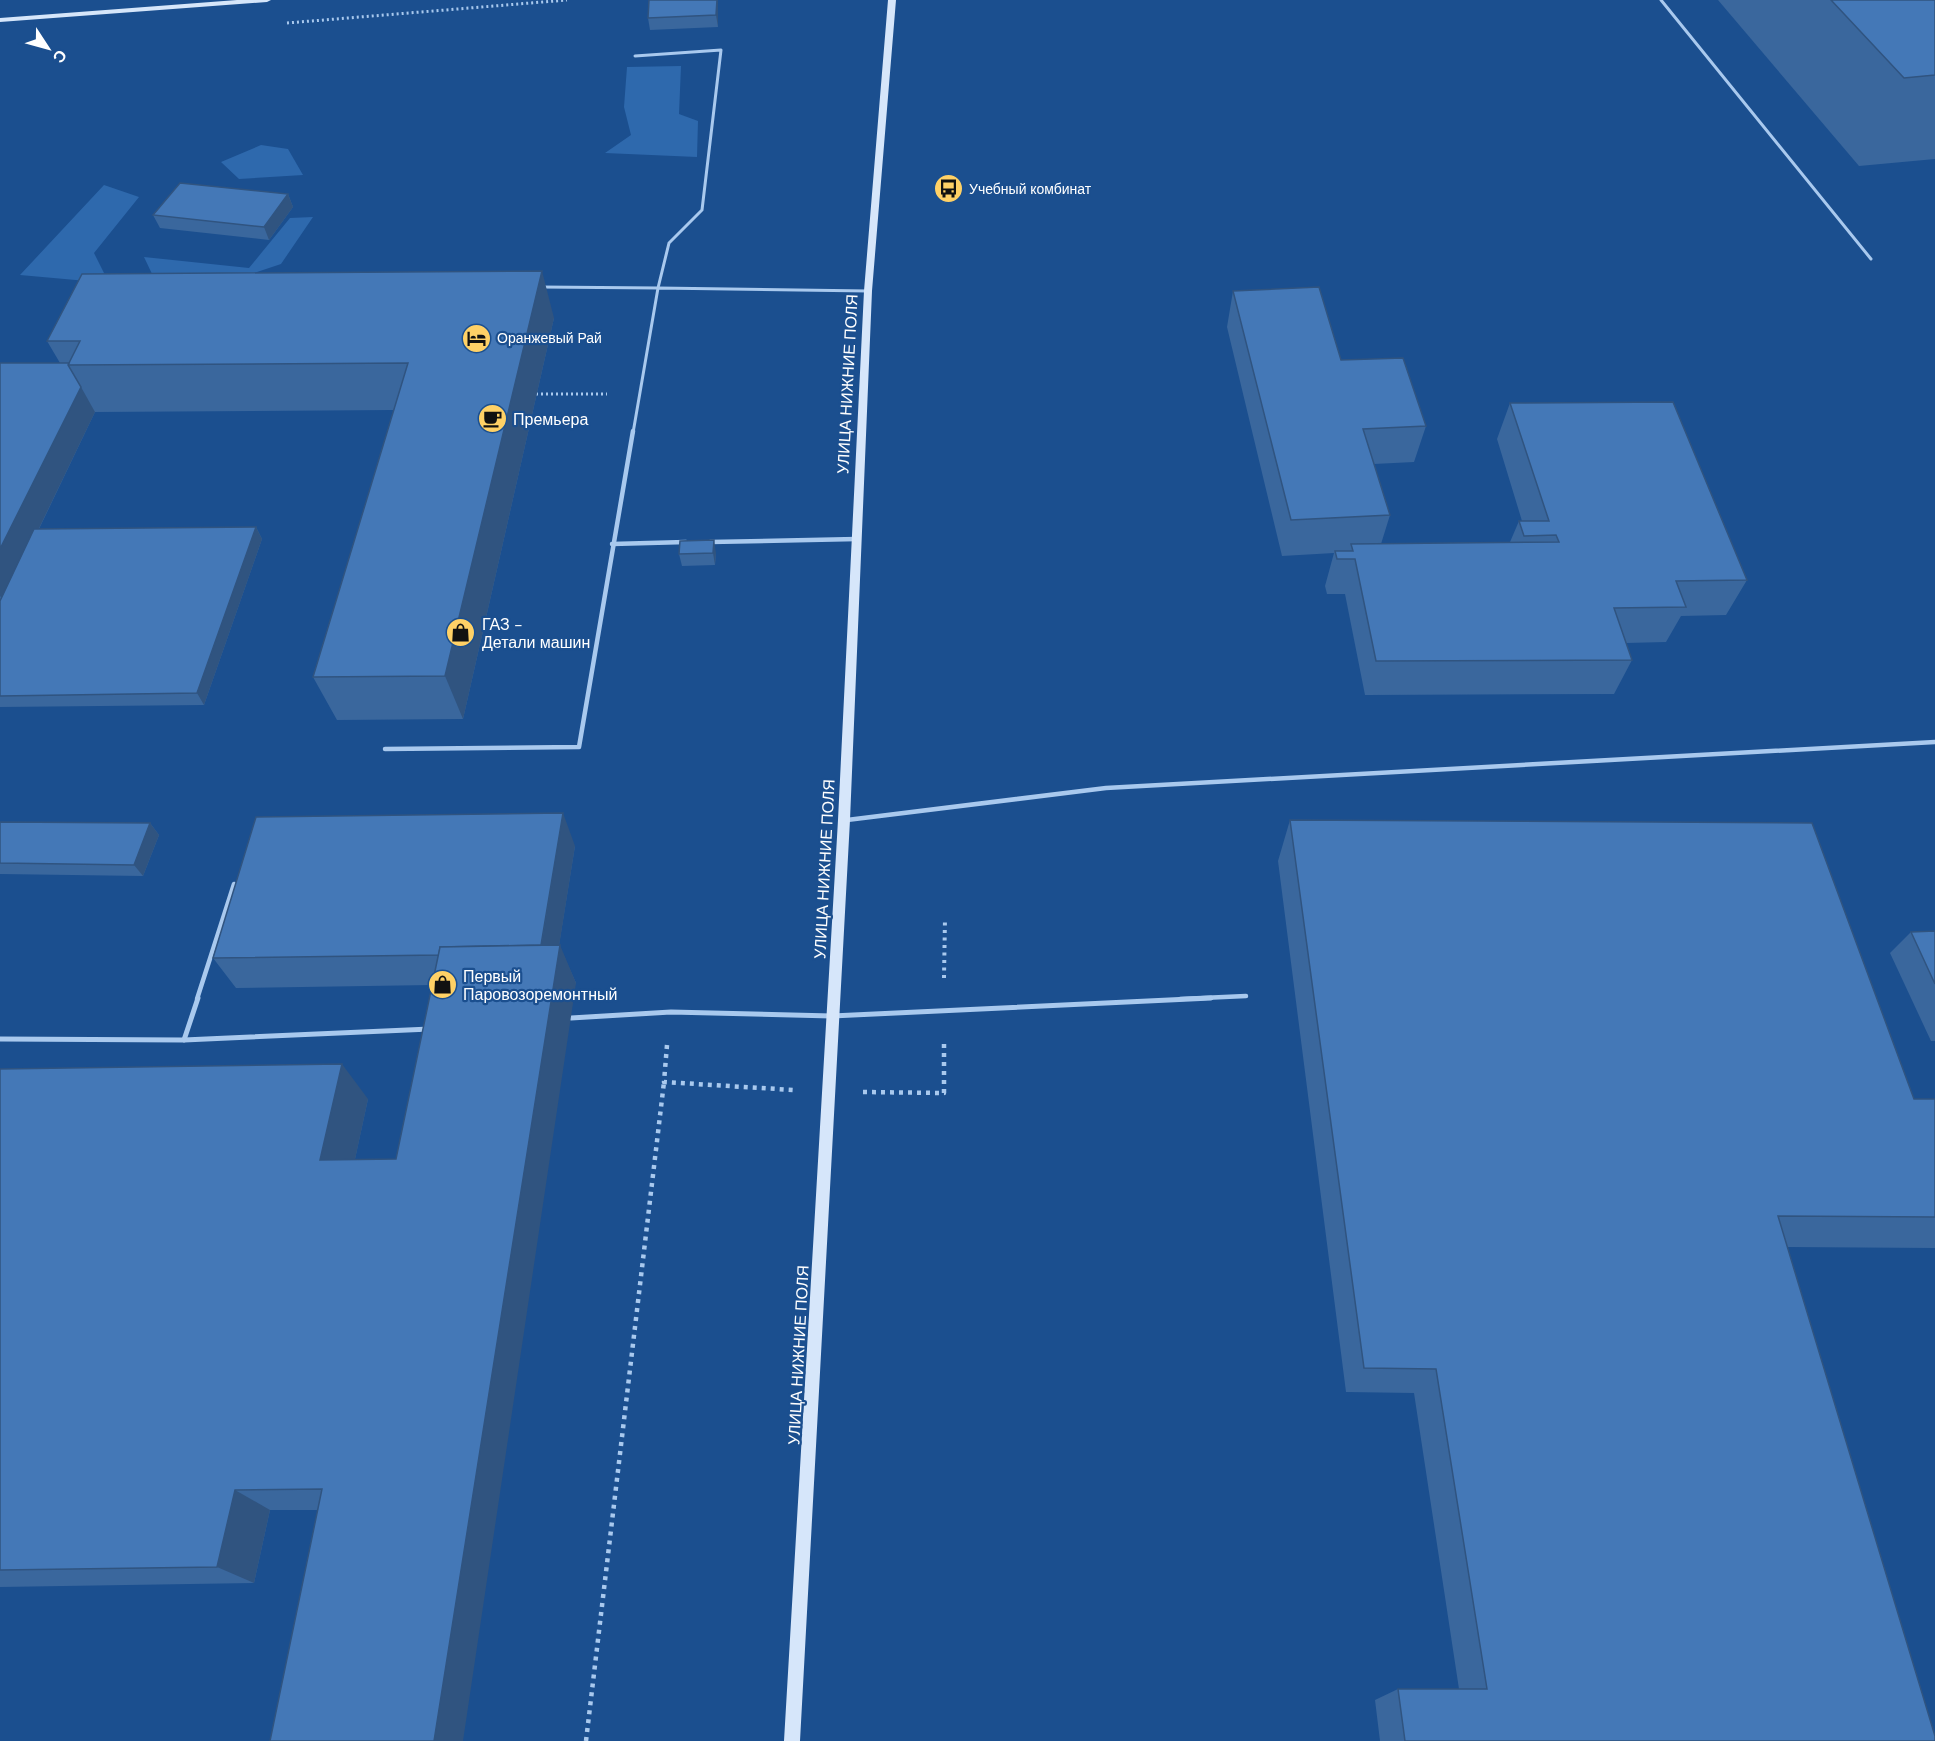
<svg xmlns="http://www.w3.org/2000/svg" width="1935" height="1741" font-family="'DM Sans',sans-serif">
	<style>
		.green { fill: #2e69ad }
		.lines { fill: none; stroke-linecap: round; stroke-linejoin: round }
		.path-far2 { stroke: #a9c9ee; stroke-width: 3; stroke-dasharray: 2 3; stroke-linecap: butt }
		.path-far1 { stroke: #a9c9ee; stroke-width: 4; stroke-dasharray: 3 4.5; stroke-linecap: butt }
		.path { stroke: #a9c9ee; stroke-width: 4.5; stroke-dasharray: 4 5; stroke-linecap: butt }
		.lane-far2 { stroke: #a9c9ee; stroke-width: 3 }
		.lane-far1 { stroke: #a9c9ee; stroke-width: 4.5 }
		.lane { stroke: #a9c9ee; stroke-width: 5 }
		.secondary { fill: #d6e6fa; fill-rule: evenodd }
		.wall { fill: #3a679d }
		.shaded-wall { fill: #305480 }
		.building { fill: #4478b7; stroke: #305480; stroke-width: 1.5 }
		.labels { text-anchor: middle; stroke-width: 4.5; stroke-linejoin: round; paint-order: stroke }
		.far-poi-label { font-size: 14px; fill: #fff; stroke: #1b4f8f; text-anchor: start }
		.street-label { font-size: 16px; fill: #fff; stroke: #1b4f8f }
		.poi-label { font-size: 16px; fill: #fff; stroke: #1b4f8f; text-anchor: start }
	</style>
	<rect width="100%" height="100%" fill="#1b4f8f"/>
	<g class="green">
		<polygon points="681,66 679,114 698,121 697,157 605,153 631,135 624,107 627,67"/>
		<polygon points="261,145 288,149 303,175 239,179 221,162"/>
		<polygon points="104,185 139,197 94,253 109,283 20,275"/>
		<polygon points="313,217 281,264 233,280 153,276 144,257 249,268 290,218"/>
	</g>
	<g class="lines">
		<g class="path-far2">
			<polyline points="287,23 567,0"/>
			<polyline points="536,394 607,394"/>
		</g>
		<polyline class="path-far1" points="944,978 945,918"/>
		<g class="path">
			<polyline points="667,1045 664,1082 793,1090"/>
			<polyline points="863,1092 944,1093 944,1042"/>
			<polyline points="586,1741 664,1082"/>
		</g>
		<g class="lane-far2">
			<polyline points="1661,0 1871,259"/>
			<polyline points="541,287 658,288 669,243 702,210 721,50 635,56"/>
			<polyline points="633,433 658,288 868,291"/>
		</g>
		<g class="lane-far1">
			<polyline points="710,542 857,539"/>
			<polyline points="612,544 686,542"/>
			<polyline points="385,749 579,747 633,431"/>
			<polyline points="847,820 1106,788 1935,742"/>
			<polyline points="197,999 234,884"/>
			<polyline points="1180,999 1246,996"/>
		</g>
		<g class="lane">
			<polyline points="571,1018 671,1012 832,1016 1211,998"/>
			<polyline points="0,1039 184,1040 430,1029"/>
			<polyline points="184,1040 198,998"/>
		</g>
		<g class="secondary">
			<polygon points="237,0 271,0 267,2 0,22 0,18"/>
			<polygon points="888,0 896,0 872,291 850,820 800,1741 784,1741 838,820 864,291"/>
		</g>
	</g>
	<g class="wall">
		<polygon points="649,0 718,0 718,27 650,30 648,18"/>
		<polygon points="1718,0 1935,0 1935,159 1859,166"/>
		<polygon points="288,194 293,207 269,240 160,228 153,215"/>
		<polygon points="1233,291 1341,360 1426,426 1414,462 1374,464 1390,515 1381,544 1510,542 1519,521 1522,521 1497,439 1510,403 1747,580 1726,615 1681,616 1666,642 1626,643 1632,660 1614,694 1365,695 1345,594 1327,594 1325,586 1334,553 1282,556 1227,327"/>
		<polygon points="554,318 463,719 337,720 313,677 394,410 95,412 39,529 256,527 262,539 204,705 0,707 0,363 60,363 47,341"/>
		<polygon points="716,553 715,565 682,566 679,554"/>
		<polygon points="1290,820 1914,1099 1935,1099 1935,1248 1787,1247 1935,1741 1380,1741 1375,1700 1398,1689 1459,1689 1414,1393 1346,1392 1278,861"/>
		<polygon points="0,822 150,823 159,835 143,876 0,874"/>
		<polygon points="575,846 559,945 576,983 318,1510 270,1510 254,1583 0,1587 0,1069 368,1099 355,1159 396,1159 432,985 236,988 213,958"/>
		<polygon points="1935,931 1935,1041 1931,1041 1890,953 1911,932"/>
	</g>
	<g class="shaded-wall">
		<polygon points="717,0 718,0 718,27 716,15"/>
		<polygon points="288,194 293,207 269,240 264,227"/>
		<polygon points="542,271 554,318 463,719 445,676"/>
		<polygon points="81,387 95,412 4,601 0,596 0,549"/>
		<polygon points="256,527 262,539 204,705 197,693"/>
		<polygon points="714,540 716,553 715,565 713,553"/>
		<polygon points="563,813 575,846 553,984 540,954"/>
		<polygon points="150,823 159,835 143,876 134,865"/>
		<polygon points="560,945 576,983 463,1741 434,1741"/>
		<polygon points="342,1064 368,1099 348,1192 320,1160"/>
		<polygon points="235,1490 270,1510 254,1583 217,1567"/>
	</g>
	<g class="building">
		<polygon points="649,0 717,0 716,15 648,18"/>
		<polygon points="1831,0 1935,0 1935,75 1904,78"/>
		<polygon points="180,183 288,194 264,227 153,215"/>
		<polygon points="542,271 445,676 313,677 408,363 68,365 80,341 47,341 82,274"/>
		<polygon points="1319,287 1341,360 1403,358 1426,426 1363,429 1390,515 1291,520 1233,291"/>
		<polygon points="0,363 69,363 68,365 81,387 0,549"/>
		<polygon points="1673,402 1747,580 1676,581 1686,607 1614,608 1632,660 1376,661 1355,559 1337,559 1335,551 1353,551 1351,544 1559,542 1556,535 1524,536 1519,521 1549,521 1510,403"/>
		<polygon points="256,527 197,693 0,696 0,601 34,529"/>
		<polygon points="714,540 713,553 679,554 680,541"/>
		<polygon points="563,813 541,945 440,947 439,955 213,958 256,817"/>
		<polygon points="1290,820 1812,823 1914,1099 1935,1099 1935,1217 1778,1216 1935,1736 1935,1741 1405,1741 1398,1689 1487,1689 1436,1369 1364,1368"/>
		<polygon points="0,822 150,823 134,865 0,863"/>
		<polygon points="1935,931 1935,984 1911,932"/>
		<polygon points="560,945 434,1741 270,1741 322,1489 235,1490 217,1567 0,1570 0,1069 342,1064 320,1160 396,1159 440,947"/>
	</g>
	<defs>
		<symbol id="bus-disc" viewBox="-11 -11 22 22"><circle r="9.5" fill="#ffd166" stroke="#1b4f8f"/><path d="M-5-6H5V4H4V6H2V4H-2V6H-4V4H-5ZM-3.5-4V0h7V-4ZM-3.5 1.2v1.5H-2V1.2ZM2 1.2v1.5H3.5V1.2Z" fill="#111"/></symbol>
		<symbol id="hotel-disc" viewBox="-11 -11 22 22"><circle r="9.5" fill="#ffd166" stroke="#1b4f8f"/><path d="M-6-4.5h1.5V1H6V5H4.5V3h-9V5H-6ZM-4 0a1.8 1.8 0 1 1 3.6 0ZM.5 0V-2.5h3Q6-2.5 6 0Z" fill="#111"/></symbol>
		<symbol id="cafe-disc" viewBox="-11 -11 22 22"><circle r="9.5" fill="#ffd166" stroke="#1b4f8f"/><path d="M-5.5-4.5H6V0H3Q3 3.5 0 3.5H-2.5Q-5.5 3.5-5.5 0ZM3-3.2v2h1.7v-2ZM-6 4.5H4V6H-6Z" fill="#111"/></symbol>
		<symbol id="shop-disc" viewBox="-11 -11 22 22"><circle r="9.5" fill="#ffd166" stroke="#1b4f8f"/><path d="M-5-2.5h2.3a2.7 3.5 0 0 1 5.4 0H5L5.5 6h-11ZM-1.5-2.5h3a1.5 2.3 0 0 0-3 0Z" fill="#111"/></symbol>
	</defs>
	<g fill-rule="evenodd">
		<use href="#bus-disc" x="932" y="172" width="33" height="33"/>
		<use href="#hotel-disc" x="460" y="322" width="33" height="33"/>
		<use href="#cafe-disc" x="476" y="402" width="33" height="33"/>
		<use href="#shop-disc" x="444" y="616" width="33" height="33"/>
		<use href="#shop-disc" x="426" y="968" width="33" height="33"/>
	</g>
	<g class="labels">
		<g class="far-poi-label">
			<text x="969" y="194">Учебный комбинат</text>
			<text x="497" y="343">Оранжевый Рай</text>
		</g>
		<g class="street-label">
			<text transform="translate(847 384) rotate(-87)" y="6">УЛИЦА НИЖНИЕ ПОЛЯ</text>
			<text transform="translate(824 869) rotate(-87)" y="6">УЛИЦА НИЖНИЕ ПОЛЯ</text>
			<text transform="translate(798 1355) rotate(-87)" y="6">УЛИЦА НИЖНИЕ ПОЛЯ</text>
		</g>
		<g class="poi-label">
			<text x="513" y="425">Премьера</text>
			<text x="482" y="630">ГАЗ -<tspan x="482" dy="18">Детали машин</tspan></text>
			<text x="463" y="982">Первый<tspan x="463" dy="18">Паровозоремонтный</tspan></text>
		</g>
	</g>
	<g transform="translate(48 48) rotate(126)" stroke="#1b4f8f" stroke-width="4.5" paint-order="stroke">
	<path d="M0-4.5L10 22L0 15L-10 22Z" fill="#ffffff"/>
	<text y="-9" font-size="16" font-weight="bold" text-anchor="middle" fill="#ffffff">С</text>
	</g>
</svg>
